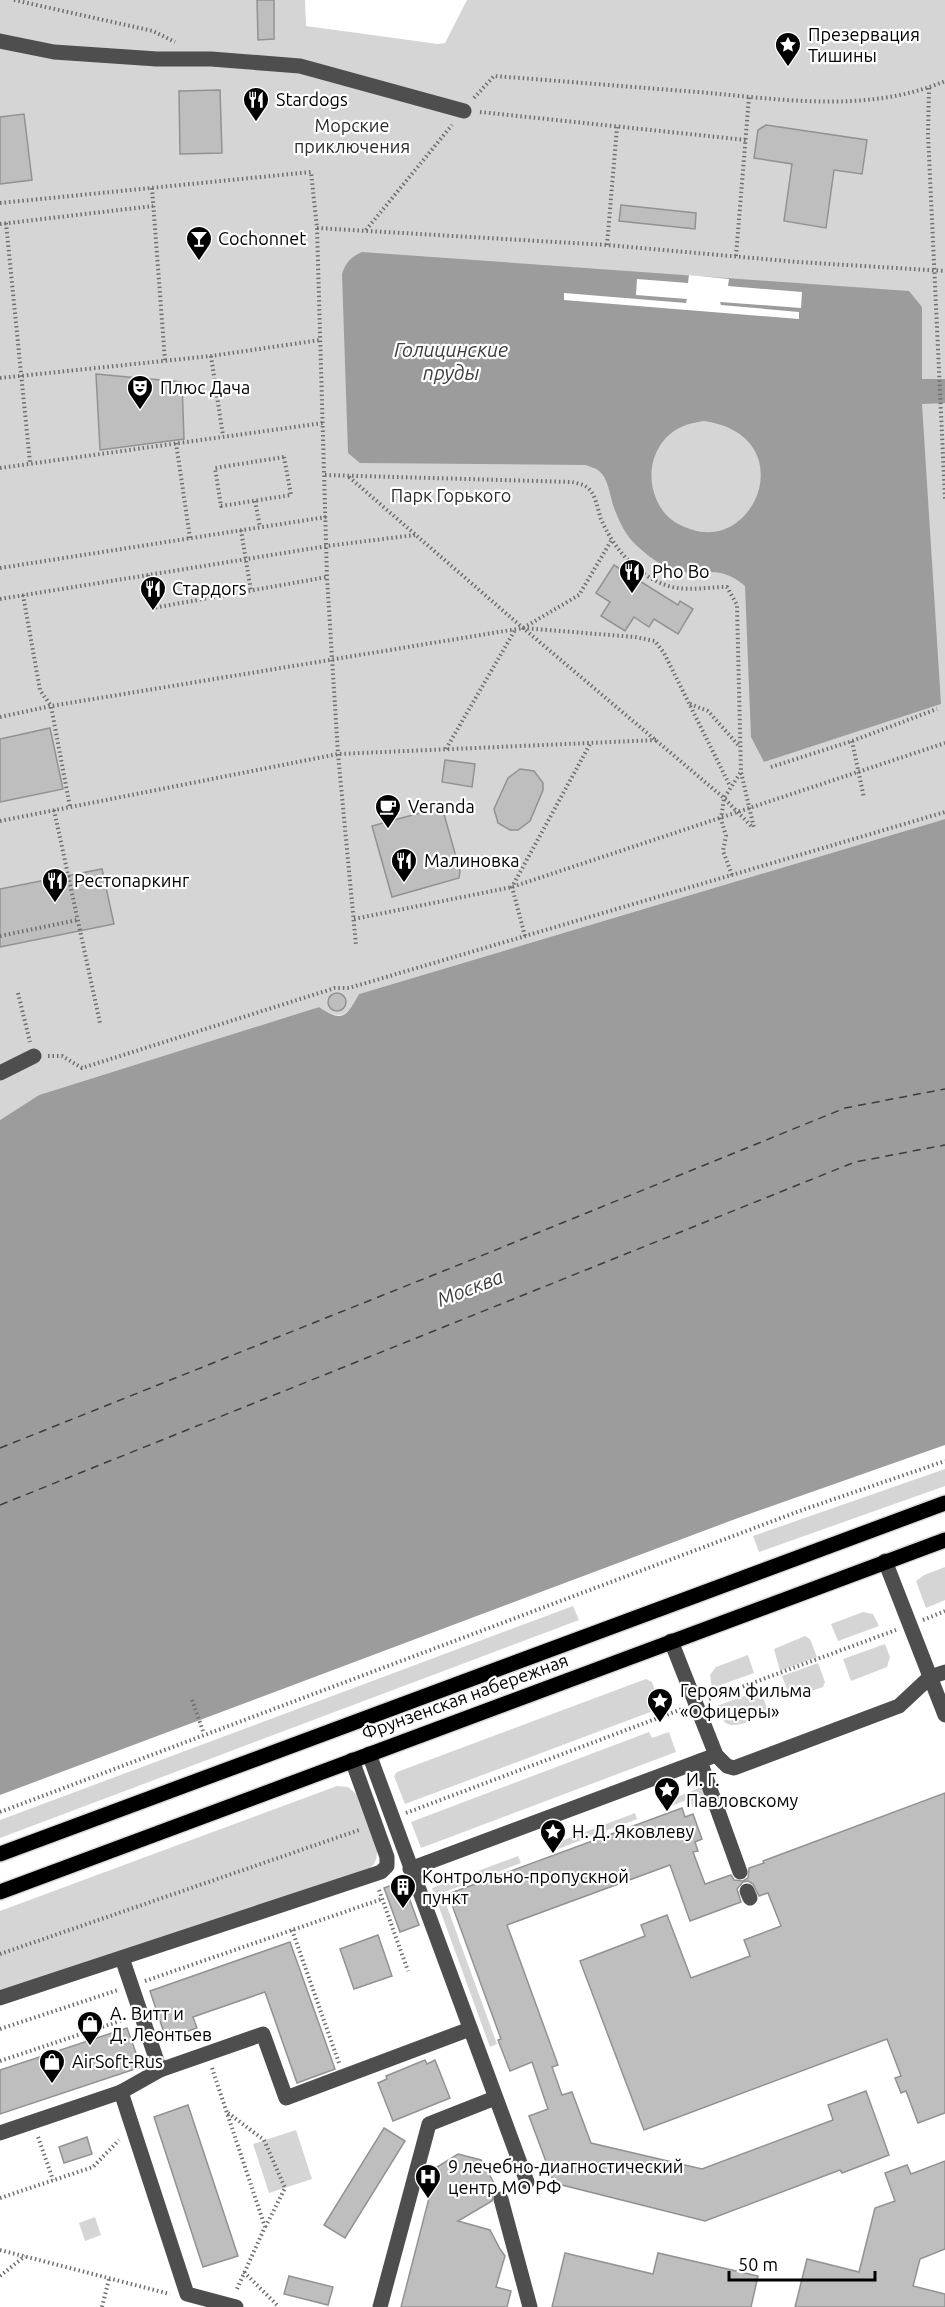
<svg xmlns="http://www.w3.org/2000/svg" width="945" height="2307" font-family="Ubuntu,sans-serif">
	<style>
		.green { fill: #d5d5d5 }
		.water { fill: #9c9c9c; fill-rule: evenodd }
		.pier { fill: #fff }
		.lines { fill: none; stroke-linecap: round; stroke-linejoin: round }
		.ferry { stroke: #3d3d3d; stroke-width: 1.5; stroke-dasharray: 8 6; stroke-linecap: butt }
		.building { fill: #bebebe; stroke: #929292; stroke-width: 1.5 }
		.major-casing { stroke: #dbdbdb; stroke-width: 18 }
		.path { stroke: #707070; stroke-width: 4; stroke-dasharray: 1.5 3; stroke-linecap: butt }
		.minor { stroke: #4e4e4e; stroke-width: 15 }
		.major { stroke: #000; stroke-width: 15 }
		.labels { text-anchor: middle; stroke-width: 4.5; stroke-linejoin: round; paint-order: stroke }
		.poi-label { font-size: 18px; fill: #000; stroke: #fff; text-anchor: start }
		.park-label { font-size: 18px; fill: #2c2c2c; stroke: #fff }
		.street-label { font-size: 18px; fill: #000; stroke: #fff }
		.water-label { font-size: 20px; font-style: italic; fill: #3d3d3d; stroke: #fff }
	</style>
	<rect width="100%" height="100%" fill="#fff"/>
	<g class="green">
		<path d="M0,0h305l1,26 132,18 7,-1 22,-43h478v819l-586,175c-12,22 -17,28 -40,13l-280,88 -39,25z"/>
		<polygon points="945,1469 945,1486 759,1552 753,1536"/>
		<polygon points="945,1567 945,1600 926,1608 916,1581 924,1575"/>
		<polygon points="573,1606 579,1620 0,1838 0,1820"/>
		<polygon points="863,1612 873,1614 879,1626 838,1641 831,1624"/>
		<polygon points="805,1636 810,1639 817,1657 780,1671 774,1649"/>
		<polygon points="885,1644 890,1657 887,1667 851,1681 843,1659"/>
		<polygon points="748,1655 754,1673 712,1688 710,1675 716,1667"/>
		<polygon points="818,1663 825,1682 823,1687 794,1697 789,1695 782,1676"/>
		<polygon points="646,1679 652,1682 661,1708 405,1804 394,1776 397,1772"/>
		<path d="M760,1690l9,23c-10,4 -33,17 -43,10 -5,-3 -7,-12 -9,-17z"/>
		<polygon points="649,1732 652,1738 669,1732 676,1752 421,1848 411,1822"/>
		<path d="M337,1786l11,1 8,7 21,57c0,10 -3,14 -11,20l-366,121v-81z"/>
		<polygon points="702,1787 708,1803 693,1808 689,1799 667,1808 664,1802"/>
		<polygon points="635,1813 637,1819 550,1852 548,1846"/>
		<polygon points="518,1856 521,1863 442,1893 497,2044 490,2047 432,1888"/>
		<polygon points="296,2130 312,2179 269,2193 253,2144"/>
		<polygon points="95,2217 101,2235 85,2241 79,2223"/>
	</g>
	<g class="water">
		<path d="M362,252l547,39 13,16v72h23v24l-23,1 19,300 -177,58 -13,-25 -6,-151c-29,-24 -40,-7 -70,-16 -15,-4 -28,-15 -39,-25 -11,-10 -18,-26 -23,-40 -3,-10 -5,-27 -14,-34 -3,-3 -9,-4 -13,-6l-226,-2 -12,-10 -6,-179c4,-12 9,-17 20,-22zM704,421c98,14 53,132 -14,108 -12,-4 -22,-10 -29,-21 -19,-29 -9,-71 25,-83 5,-2 12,-3 18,-4z"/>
		<path d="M945,819v626l-207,73 -738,277v-675l39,-25 280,-88c24,16 27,10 40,-13z"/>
	</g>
	<polygon class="pier" points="689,275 729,279 728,286 802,292 801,308 720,302 721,305 799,312 799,319 564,300 564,293 686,303 687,299 636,295 637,279 688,283"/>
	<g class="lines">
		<g class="ferry">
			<polyline points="0,1448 461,1264 845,1108 945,1089"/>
			<polyline points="0,1505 855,1162 945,1145"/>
		</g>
	</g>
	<g class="building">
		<polygon points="257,0 274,0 274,39 258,40"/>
		<polygon points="220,90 222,153 180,154 179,91"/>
		<polygon points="24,114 32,180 0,184 0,117"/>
		<polygon points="766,125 867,140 862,174 834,170 826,228 784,221 792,164 754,158 758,130"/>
		<polygon points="621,205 696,213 695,229 619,221"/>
		<polygon points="96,374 182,382 184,439 100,450"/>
		<polygon points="614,565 678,605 680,601 693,609 678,634 654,619 649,627 634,617 625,631 601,616 610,602 596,593"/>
		<polygon points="50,728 63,789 0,802 0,739"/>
		<polygon points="445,760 475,764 472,787 442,782"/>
		<polygon points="520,769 534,771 543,783 543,790 530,821 518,830 510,830 498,823 494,809 508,778"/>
		<polygon points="442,807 460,871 459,878 392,897 372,826"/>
		<polygon points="102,869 114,924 0,947 0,889"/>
		<circle cx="337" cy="1002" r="9"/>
		<polygon points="945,1793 945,2113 918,2123 906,2091 901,2093 895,2078 901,2076 887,2039 644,2130 580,1961 645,1936 641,1925 667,1915 691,1978 750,1956 744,1940 781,1926 768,1893 759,1896 753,1884 748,1881 743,1882 737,1889 741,1902 690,1921 670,1865 507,1925 558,2065 552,2067 562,2095 572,2092 591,2143 702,2169 833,2120 828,2105 866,2091 889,2155 842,2173 840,2170 705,2221 554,2183 529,2116 548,2109 532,2062 510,2071 498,2040 501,2039 448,1894 682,1808 685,1817 693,1814 702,1839 695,1842 698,1851 693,1852 705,1884 731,1875 734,1880 743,1881 748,1878 749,1868 764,1863 763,1861"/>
		<polygon points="403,1881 419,1925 400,1932 384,1888"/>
		<polygon points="378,1935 392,1976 354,1989 340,1949"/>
		<polygon points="290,1942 335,2069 297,2083 265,1992 193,2017 197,2028 166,2039 150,1991"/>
		<polygon points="127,2028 141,2067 0,2114 0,2070"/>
		<polygon points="425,2060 427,2064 435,2060 450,2098 393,2121 378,2083 387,2079 386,2076"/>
		<polygon points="188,2105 238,2256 203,2267 154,2117"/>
		<polygon points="384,2128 405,2141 345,2238 324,2225"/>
		<polygon points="87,2137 92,2154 64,2163 59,2147"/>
		<polygon points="458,2154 481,2160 498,2190 494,2193 492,2201 458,2221 490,2230 500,2249 505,2256 496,2287 511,2291 507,2307 401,2307 437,2167"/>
		<polygon points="945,2161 945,2249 920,2259 913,2286 945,2294 945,2307 795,2307 807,2259 859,2272 875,2208 895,2201 885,2173 907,2165 911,2174"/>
		<polygon points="565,2253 653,2274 658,2253 758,2276 751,2307 552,2307"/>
		<polygon points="289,2276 333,2287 328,2305 284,2294"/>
	</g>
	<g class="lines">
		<defs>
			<g id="major">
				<polyline points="0,1854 945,1503"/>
				<polyline points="0,1892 945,1540"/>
			</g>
		</defs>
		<use href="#major" class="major-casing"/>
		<g class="path">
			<polyline points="14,0 153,31 175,42"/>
			<polyline points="929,88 928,134 945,499"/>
			<path d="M474,98l20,-22c68,5 136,11 204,16 81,7 170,22 247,-11"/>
			<polyline points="480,112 746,140"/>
			<polyline points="152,188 165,361"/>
			<polyline points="0,203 311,172 317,228 327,577 338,754 356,945"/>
			<polyline points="6,223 30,463"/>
			<polyline points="0,224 153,206"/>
			<polyline points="317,228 607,245 798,262 945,271"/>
			<polyline points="366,230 452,125"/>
			<polyline points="607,245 617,127"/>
			<polyline points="736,256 749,97"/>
			<polyline points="211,356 223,436"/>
			<polyline points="0,378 211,356 320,340"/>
			<polyline points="176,443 190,538"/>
			<polygon points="284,457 291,495 221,506 215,468"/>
			<polyline points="0,468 323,423"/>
			<path d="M325,475l247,7c4,1 10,2 13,4 11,6 12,22 16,33 13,30 37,59 71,68 18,4 36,0 55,0l10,18 4,167 13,56"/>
			<polyline points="349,477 523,628 724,798 753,828"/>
			<polyline points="255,501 260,527"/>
			<polyline points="241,530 251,591"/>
			<polyline points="0,568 326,517"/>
			<polyline points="148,575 153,608 327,577"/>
			<polyline points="23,595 40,690 51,706 70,807"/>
			<polyline points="0,599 327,546 415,535"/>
			<polyline points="523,628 635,637 655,641 664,653 730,786"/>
			<polyline points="690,704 708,711 740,747"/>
			<polyline points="0,717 51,706 523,628 579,595 611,541"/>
			<polyline points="852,741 864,798"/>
			<polyline points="446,749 515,630"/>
			<polyline points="771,767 852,741 937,709"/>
			<polyline points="54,810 100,1023"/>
			<polyline points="0,821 338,754 657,740"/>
			<polyline points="732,875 723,851 726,836 721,819 724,798 741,772"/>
			<polyline points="354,919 512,887 945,743"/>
			<polyline points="0,936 77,920"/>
			<polyline points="525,936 512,887 590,744"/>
			<polyline points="18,993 30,1042"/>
			<polyline points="48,1056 62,1056 82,1068 335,988 349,988 945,812"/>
			<polyline points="923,1620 945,1611"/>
			<polyline points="709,1699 896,1630"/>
			<polyline points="192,1700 203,1731"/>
			<polyline points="0,1812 805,1509 945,1461"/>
			<polyline points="406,1813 682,1709"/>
			<polyline points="379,1890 408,1971"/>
			<polyline points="292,1930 339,2063"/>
			<polyline points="0,1954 359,1830"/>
			<polyline points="145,1981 382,1899"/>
			<polyline points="0,2029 118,1990"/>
			<polyline points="0,2061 126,2019"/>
			<polyline points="212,2068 265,2227 236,2291"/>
			<polyline points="228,2113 264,2140 285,2188 266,2226"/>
			<polyline points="38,2137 53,2180"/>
			<polyline points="0,2198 93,2167 119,2140"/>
			<polyline points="0,2250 170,2294"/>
			<polyline points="244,2272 277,2305 277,2307"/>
			<polyline points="0,2276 25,2256"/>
			<polyline points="102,2307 109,2279"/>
		</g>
		<g class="minor">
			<polyline points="0,41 54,52 157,59 211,59 300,66 464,111"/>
			<polyline points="0,1073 34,1056"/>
			<polyline points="885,1561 945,1715"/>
			<polyline points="671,1641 716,1755 727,1766 734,1768 899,1706 930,1677 945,1672"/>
			<polyline points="369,1754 527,2182"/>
			<polyline points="700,1761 740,1872"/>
			<polyline points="410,1869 716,1755"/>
			<polyline points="747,1891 750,1898"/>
			<polyline points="122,1958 160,2070"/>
			<polyline points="0,1998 381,1872 387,1866 387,1857 352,1760"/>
			<polyline points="121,2092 187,2294 236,2307"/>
			<polyline points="0,2133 121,2092 160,2070 263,2034 286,2098 470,2029"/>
			<polyline points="501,2199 530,2307"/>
			<polyline points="380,2307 429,2124 495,2098"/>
		</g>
		<use href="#major" class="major"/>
	</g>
	<defs>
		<symbol id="sight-pin" viewBox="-11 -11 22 30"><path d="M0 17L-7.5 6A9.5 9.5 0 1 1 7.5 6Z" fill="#000" stroke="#fff"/><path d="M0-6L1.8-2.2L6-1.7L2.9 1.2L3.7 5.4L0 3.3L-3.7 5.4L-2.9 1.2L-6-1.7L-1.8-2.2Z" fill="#fff"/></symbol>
		<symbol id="restaurant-pin" viewBox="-11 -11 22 30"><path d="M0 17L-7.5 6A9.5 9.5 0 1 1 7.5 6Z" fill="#000" stroke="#fff"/><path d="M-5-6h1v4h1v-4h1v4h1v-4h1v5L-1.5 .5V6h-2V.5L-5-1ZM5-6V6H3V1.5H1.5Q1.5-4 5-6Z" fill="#fff"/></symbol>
		<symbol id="bar-pin" viewBox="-11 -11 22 30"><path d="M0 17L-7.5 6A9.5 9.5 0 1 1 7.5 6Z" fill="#000" stroke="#fff"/><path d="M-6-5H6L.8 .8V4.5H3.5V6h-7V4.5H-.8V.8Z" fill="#fff"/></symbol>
		<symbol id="theatre-pin" viewBox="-11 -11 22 30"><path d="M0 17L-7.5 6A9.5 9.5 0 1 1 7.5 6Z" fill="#000" stroke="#fff"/><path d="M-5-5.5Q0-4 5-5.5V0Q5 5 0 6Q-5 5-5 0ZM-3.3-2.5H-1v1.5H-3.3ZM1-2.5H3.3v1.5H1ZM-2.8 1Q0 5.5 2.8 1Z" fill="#fff"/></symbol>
		<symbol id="cafe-pin" viewBox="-11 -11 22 30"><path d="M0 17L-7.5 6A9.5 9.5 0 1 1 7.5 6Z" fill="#000" stroke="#fff"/><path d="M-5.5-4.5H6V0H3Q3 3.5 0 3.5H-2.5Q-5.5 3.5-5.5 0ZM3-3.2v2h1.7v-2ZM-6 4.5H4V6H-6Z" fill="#fff"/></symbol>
		<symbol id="building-pin" viewBox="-11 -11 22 30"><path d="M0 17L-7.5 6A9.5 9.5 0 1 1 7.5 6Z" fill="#000" stroke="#fff"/><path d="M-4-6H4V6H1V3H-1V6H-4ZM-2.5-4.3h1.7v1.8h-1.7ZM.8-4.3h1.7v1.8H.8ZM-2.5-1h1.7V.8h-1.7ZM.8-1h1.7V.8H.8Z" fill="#fff"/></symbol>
		<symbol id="shop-pin" viewBox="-11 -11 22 30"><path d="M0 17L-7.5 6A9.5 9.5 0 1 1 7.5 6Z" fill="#000" stroke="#fff"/><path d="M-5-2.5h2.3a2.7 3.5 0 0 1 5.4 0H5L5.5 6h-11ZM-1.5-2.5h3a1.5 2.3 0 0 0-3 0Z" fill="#fff"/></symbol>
		<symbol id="hospital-pin" viewBox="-11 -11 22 30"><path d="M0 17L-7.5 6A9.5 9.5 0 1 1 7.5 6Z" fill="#000" stroke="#fff"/><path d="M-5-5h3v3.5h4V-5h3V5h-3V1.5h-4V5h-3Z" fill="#fff"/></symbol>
	</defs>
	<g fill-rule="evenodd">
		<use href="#sight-pin" x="773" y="30" width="30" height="40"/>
		<use href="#restaurant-pin" x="241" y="85" width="30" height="40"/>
		<use href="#bar-pin" x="184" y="224" width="30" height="40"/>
		<use href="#theatre-pin" x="125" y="373" width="30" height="40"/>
		<use href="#restaurant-pin" x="617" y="557" width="30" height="40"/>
		<use href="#restaurant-pin" x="138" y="574" width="30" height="40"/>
		<use href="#cafe-pin" x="373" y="792" width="30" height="40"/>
		<use href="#restaurant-pin" x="389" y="846" width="30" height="40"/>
		<use href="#restaurant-pin" x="40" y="866" width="30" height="40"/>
		<use href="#sight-pin" x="645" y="1686" width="30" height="40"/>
		<use href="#sight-pin" x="652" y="1775" width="30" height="40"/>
		<use href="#sight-pin" x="538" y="1817" width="30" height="40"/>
		<use href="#building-pin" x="388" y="1872" width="30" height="40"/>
		<use href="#shop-pin" x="75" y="2009" width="30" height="40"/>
		<use href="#shop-pin" x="37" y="2047" width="30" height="40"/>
		<use href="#hospital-pin" x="413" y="2162" width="30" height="40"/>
	</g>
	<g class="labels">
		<g class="poi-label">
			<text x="808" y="41">Презервация<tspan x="808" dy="21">Тишины</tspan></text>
			<text x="276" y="106">Stardogs</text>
			<text x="218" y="245">Cochonnet</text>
			<text x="160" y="394">Плюс Дача</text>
			<text x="652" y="578">Pho Bo</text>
			<text x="172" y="595">Стардогs</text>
			<text x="408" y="813">Veranda</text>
			<text x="424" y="867">Малиновка</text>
			<text x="74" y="887">Рестопаркинг</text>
			<text x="680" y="1697">Героям фильма<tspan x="680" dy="21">«Офицеры»</tspan></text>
			<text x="686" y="1786">И. Г.<tspan x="686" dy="21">Павловскому</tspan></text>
			<text x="572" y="1838">Н. Д. Яковлеву</text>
			<text x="422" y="1883">Контрольно-пропускной<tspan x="422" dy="21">пункт</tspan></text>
			<text x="110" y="2020">А. Витт и<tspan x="110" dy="21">Д. Леонтьев</tspan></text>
			<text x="72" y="2068">AirSoft-Rus</text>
			<text x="448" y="2173">9 лечебно-диагностический<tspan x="448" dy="21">центр МО РФ</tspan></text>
		</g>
		<g class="park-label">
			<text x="352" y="132">Морские<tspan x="352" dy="21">приключения</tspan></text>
			<text x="451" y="502">Парк Горького</text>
		</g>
		<g class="street-label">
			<text transform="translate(465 1697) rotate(-20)" y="6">Фрунзенская набережная</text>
		</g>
		<g class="water-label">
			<text x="451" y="357">Голицинские<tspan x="451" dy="23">пруды</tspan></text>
			<text transform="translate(470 1288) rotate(-21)" y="7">Москва</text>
		</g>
	</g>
	<path d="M729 2271v9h146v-9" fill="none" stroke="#000000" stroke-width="3"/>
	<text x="738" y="2271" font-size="18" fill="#000000" stroke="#ffffff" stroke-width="4.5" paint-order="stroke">50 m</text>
</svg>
